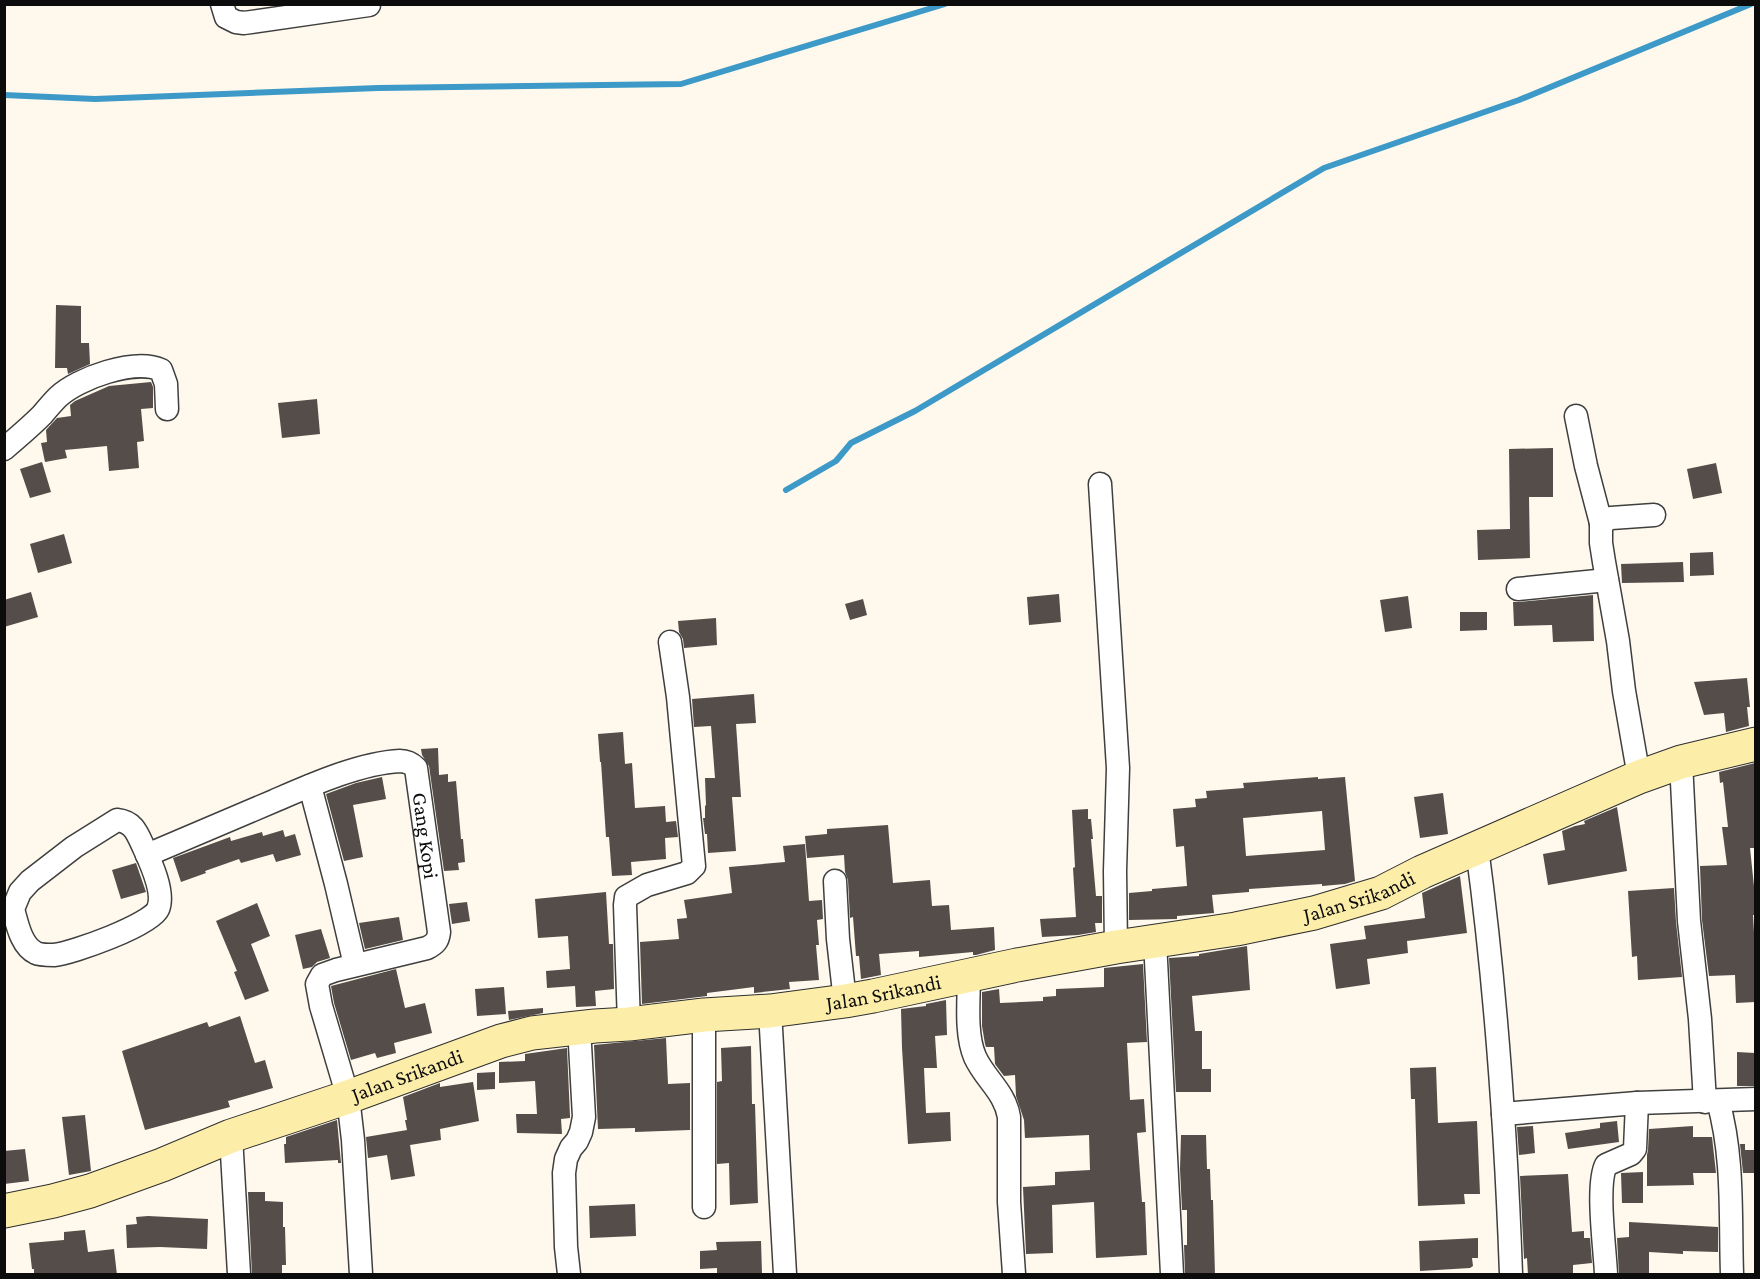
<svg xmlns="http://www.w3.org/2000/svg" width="1760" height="1279" font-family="'Crimson Pro',serif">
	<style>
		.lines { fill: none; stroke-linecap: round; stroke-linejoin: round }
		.stream { stroke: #3d99c7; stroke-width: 6 }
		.building { fill: #544d49; fill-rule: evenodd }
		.street-casing { stroke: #3f3f3f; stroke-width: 25 }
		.secondary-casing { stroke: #2e2e2e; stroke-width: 35 }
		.street { stroke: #fff; stroke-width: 22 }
		.secondary { stroke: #fceda9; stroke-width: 33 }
		.labels { text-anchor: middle; stroke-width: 6; stroke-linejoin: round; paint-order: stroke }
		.street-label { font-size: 21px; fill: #0c0c0c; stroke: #fff }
	</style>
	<rect width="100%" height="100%" fill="#fef9ec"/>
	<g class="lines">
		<g class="stream">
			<polyline points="4,95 95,99 378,88 681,84 945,4"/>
			<polyline points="786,490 836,461 851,443 915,411 1324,168 1519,100 1751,4"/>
		</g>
	</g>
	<g class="building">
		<polygon points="56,305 81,306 81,343 89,343 90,364 68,374 67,368 55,368"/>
		<polygon points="151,382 153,387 153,408 141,409 144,441 137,442 139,468 109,471 107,446 65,450 67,458 45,462 41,443 47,442 46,430 57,418 71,416 70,405 75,401 109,386"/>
		<polygon points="317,399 320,434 282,438 278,403"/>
		<polygon points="1553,448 1553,497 1529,497 1530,558 1478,560 1477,530 1510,529 1509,449"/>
		<polygon points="42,462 51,492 30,498 20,469"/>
		<polygon points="1716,463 1722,493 1693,499 1687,469"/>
		<polygon points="64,534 72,563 38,573 30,544"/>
		<polygon points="1713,552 1714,575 1690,576 1690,553"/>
		<polygon points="1683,562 1684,582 1622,583 1621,564"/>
		<polygon points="31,592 38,617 4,627 4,600"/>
		<polygon points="1059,594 1061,622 1029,625 1027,597"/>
		<polygon points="1593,595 1594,641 1553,642 1552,625 1514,626 1513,602 1519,602"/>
		<polygon points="1408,596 1412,628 1385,632 1380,600"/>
		<polygon points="863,599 867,615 850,620 845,604"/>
		<polygon points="1460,612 1487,612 1487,630 1460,631"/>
		<polygon points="716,618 717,645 684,648 683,639 679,632 678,621"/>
		<polygon points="1747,678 1750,707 1747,707 1749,726 1726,732 1724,713 1704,715 1694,682"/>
		<polygon points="754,694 756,723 736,724 741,797 732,797 736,851 708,853 707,834 705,834 703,818 705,818 705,806 706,805 705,778 715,778 711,726 694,727 692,699"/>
		<polygon points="623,732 625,764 632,763 635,808 665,806 666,822 676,821 678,837 665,838 666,859 631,862 632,875 612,876 609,837 606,837 601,762 600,762 598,734"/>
		<polygon points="438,748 439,775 448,774 448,782 456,781 461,839 463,839 465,862 458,863 459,870 444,871 429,766 422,755 421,749"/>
		<polygon points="1755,763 1755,848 1750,848 1755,896 1755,915 1753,915 1755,949 1755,1002 1736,1003 1735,975 1709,976 1702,920 1700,866 1727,865 1722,827 1728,827 1723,782 1720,783 1719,772"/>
		<polygon points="382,777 386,799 353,805 363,857 344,861 326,794 356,783"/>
		<path d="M1318,777v2l27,-2 10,104 -10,3 -23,2v-2l-73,5v3l-37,3 2,18 -37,3v3l-48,1v-27l23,-2v-2l35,-3 -3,-40 -8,1 -3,-38 23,-2 -1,-8 12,-1 -1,-7 38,-3 -1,-5zM1322,811l3,39 -79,6 -3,-38z"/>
		<polygon points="1443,793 1448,834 1420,838 1414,797"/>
		<polygon points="1617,807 1627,871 1548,885 1543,854 1565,850 1562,831 1575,826 1585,824 1584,821"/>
		<polygon points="1088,809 1088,819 1091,819 1093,839 1091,839 1096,896 1102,896 1102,923 1095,923 1096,932 1078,935 1042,937 1040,919 1076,917 1073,868 1075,867 1072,810"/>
		<polygon points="888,825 893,883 930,880 932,906 949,905 951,930 994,927 995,950 976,955 973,955 973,952 919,957 919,951 879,954 881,975 861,979 859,956 856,956 853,917 850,918 848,880 845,872 844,855 807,858 805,836 827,834 827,829"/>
		<polygon points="283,830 285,837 295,834 301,855 276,862 273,854 241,863 239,859 205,871 206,873 181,882 173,858 230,837 231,841 262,832 263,836"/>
		<polygon points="805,844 809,901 822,900 823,919 817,920 819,945 816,945 819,980 789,982 790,989 754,993 754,987 707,993 707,996 642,1004 640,942 679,939 677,919 687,918 684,900 732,893 729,867 785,862 783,846"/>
		<polygon points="136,863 146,892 121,899 112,870"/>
		<polygon points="1460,876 1467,933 1407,941 1408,953 1367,959 1370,984 1336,989 1330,944 1366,939 1364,926 1425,918 1422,893"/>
		<polygon points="1674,888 1676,922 1682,977 1638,980 1637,956 1632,957 1628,891"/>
		<polygon points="606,892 609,944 613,944 614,989 595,991 596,1006 576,1007 575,986 547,988 546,971 570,969 568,936 538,938 535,899"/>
		<polygon points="467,902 470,921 452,924 449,904"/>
		<polygon points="257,903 270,936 251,944 269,991 245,1000 234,972 237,971 216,921"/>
		<polygon points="399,917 403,940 365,949 359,923"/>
		<polygon points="321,929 330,958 317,962 312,967 303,969 295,935"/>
		<polygon points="1247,946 1250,990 1192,996 1195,1031 1202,1031 1202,1069 1211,1069 1211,1092 1176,1092 1169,958 1199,956 1199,954"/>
		<polygon points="1143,964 1147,1042 1127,1043 1130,1100 1144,1099 1146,1132 1137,1133 1142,1202 1145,1202 1147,1255 1096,1258 1094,1202 1052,1205 1053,1253 1026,1254 1023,1187 1055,1185 1055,1172 1090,1170 1089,1135 1025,1138 1024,1120 1016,1096 1015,1075 1004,1076 995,1064 994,1047 986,1047 985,1044 982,1026 982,992 999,989 1000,1003 1043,1001 1043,997 1056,996 1056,989 1104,987 1104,968"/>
		<polygon points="396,969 405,1008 425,1003 432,1033 394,1043 396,1053 377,1058 375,1053 351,1060 334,1003 331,986"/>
		<polygon points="504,987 506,1014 477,1016 475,989"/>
		<polygon points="946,1000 947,1035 935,1036 937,1068 924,1068 926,1113 950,1112 951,1141 908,1144 902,1048 901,1009 926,1006 926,1004"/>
		<polygon points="543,1008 543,1013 509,1020 508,1011"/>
		<polygon points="240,1016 255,1063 265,1060 273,1088 228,1101 230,1107 145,1130 122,1051 207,1022 209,1027"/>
		<polygon points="666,1038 668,1084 690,1083 690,1130 635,1132 635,1128 598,1129 594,1045"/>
		<polygon points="751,1046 752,1104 755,1104 758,1203 730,1205 729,1163 717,1164 717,1082 722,1081 721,1048"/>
		<polygon points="567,1048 570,1116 570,1118 561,1119 562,1134 517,1133 516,1114 537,1114 535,1081 499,1083 499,1062 525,1061 525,1054"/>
		<polygon points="1737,1052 1755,1053 1755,1086 1737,1086"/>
		<polygon points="1436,1067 1438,1123 1477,1121 1480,1194 1464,1194 1465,1204 1418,1206 1415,1099 1411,1099 1410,1068"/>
		<polygon points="495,1072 495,1089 477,1090 477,1073"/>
		<polygon points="473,1082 479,1121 440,1129 441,1140 410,1145 415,1176 391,1180 387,1155 368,1158 366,1137 407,1130 405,1120 407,1120 403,1097 440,1083 440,1087"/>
		<polygon points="85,1115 91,1171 69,1175 62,1117"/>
		<polygon points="337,1120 341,1163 338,1163 338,1160 285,1163 284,1144 286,1144 286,1137"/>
		<polygon points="1617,1121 1619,1142 1568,1149 1565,1133 1600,1128 1600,1123"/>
		<polygon points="1533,1126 1535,1153 1519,1155 1517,1127"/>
		<polygon points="1693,1126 1693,1137 1712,1137 1716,1173 1693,1173 1694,1185 1647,1186 1647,1155 1648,1150 1649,1129"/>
		<polygon points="1181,1135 1206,1135 1207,1169 1210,1169 1211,1200 1213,1200 1215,1275 1185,1275 1184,1245 1187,1245 1187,1210 1182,1210 1180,1169"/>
		<polygon points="1740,1144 1745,1144 1745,1150 1755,1150 1755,1173 1743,1173"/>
		<polygon points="25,1149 29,1181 4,1184 4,1151"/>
		<polygon points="1643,1172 1643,1203 1622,1203 1621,1173"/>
		<polygon points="1568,1174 1572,1232 1584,1231 1584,1238 1590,1238 1592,1263 1573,1265 1573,1275 1528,1275 1527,1258 1524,1259 1520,1176"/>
		<polygon points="248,1192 265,1192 265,1201 283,1202 283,1227 285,1227 286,1265 282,1265 282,1275 252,1275"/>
		<polygon points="635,1204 636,1236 590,1238 589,1206"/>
		<polygon points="148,1216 208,1219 207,1249 160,1247 127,1248 126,1225 137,1224 136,1217"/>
		<polygon points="1629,1222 1718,1227 1718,1252 1683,1251 1683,1254 1649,1252 1649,1275 1619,1275 1617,1238 1629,1237"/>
		<polygon points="85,1230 88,1252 114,1249 117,1275 34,1275 34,1269 32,1269 29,1243 64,1240 64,1232"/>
		<polygon points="1478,1238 1478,1258 1472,1258 1473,1266 1470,1268 1420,1271 1419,1241"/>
		<polygon points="761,1241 762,1273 717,1275 717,1268 700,1269 700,1251 717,1250 716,1242"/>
	</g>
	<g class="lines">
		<defs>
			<g id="street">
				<polyline points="222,4 226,17 236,22 244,23 369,5"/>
				<polyline points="1576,416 1586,466 1601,523"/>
				<path d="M4,449c13,-11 26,-22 38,-34 5,-6 10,-12 16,-18 20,-19 77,-39 103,-27l5,14 1,25"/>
				<polyline points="1100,484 1118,768 1115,871 1116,947"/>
				<polyline points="1518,589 1607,580"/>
				<polyline points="1681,762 1689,921 1700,1019 1705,1102"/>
				<polyline points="1639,777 1624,691 1618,641 1604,562 1601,543 1601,523 1611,518 1654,515"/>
				<polyline points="310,786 336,884 355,965"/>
				<path d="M117,820c17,2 20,13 27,28 7,15 21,45 14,61 -7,16 -85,44 -104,46 -5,0 -14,0 -18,-2 -15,-7 -19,-30 -23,-44l7,-17 10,-11 44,-34z"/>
				<path d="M1477,848c19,141 29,284 34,426"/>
				<path id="s1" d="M147,855c42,-18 84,-36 127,-54 37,-16 86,-38 126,-40 6,0 12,3 16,7l23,164c-1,9 -4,12 -12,16l-91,22 -14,5 -5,9 4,22 27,91 5,43 8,134"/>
				<polyline points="835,881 838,939 845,1001"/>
				<polyline points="1155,941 1172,1274"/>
				<path d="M969,974c0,25 -4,60 6,83 10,22 30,35 34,60v85l5,72"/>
				<polyline points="770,1011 785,1274"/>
				<polyline points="704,1015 704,1207"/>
				<polyline points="629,1024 625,905 626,897 647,885 687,873 694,866 678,697 670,642"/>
				<path d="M1718,1101c16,56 12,116 14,173"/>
				<polyline points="1503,1114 1637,1103 1756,1099"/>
				<polyline points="231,1136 239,1274"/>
				<polyline points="569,1274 566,1247 564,1173 566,1159 571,1148 577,1141 581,1132 584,1117 579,1027"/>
				<path d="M1606,1274c-1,-25 -10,-89 0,-109l25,-11 4,-5 2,-46"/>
			</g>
			<g id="secondary">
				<path id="s2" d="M4,1211l49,-10 37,-10 72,-26 69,-29 117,-39 153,-56 31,-8 63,-7 34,-2 75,-9 66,-4 75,-10 28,-5 144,-31 99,-18 120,-18 78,-16 67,-20 41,-21 217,-95 42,-15 75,-18"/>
			</g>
		</defs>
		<use href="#street" class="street-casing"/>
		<use href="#secondary" class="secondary-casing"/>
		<use href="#street" class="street"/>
		<use href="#secondary" class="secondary"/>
	</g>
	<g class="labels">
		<g class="street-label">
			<text dy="7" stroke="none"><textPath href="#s1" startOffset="357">Gang Kopi</textPath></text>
			<text dy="7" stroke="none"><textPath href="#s2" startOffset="1398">Jalan Srikandi</textPath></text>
			<text dy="7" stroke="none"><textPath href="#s2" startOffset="912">Jalan Srikandi</textPath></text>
			<text dy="7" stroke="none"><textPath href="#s2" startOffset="426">Jalan Srikandi</textPath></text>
		</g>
	</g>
	<rect width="1760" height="1279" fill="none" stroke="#0c0c0c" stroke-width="12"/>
</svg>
